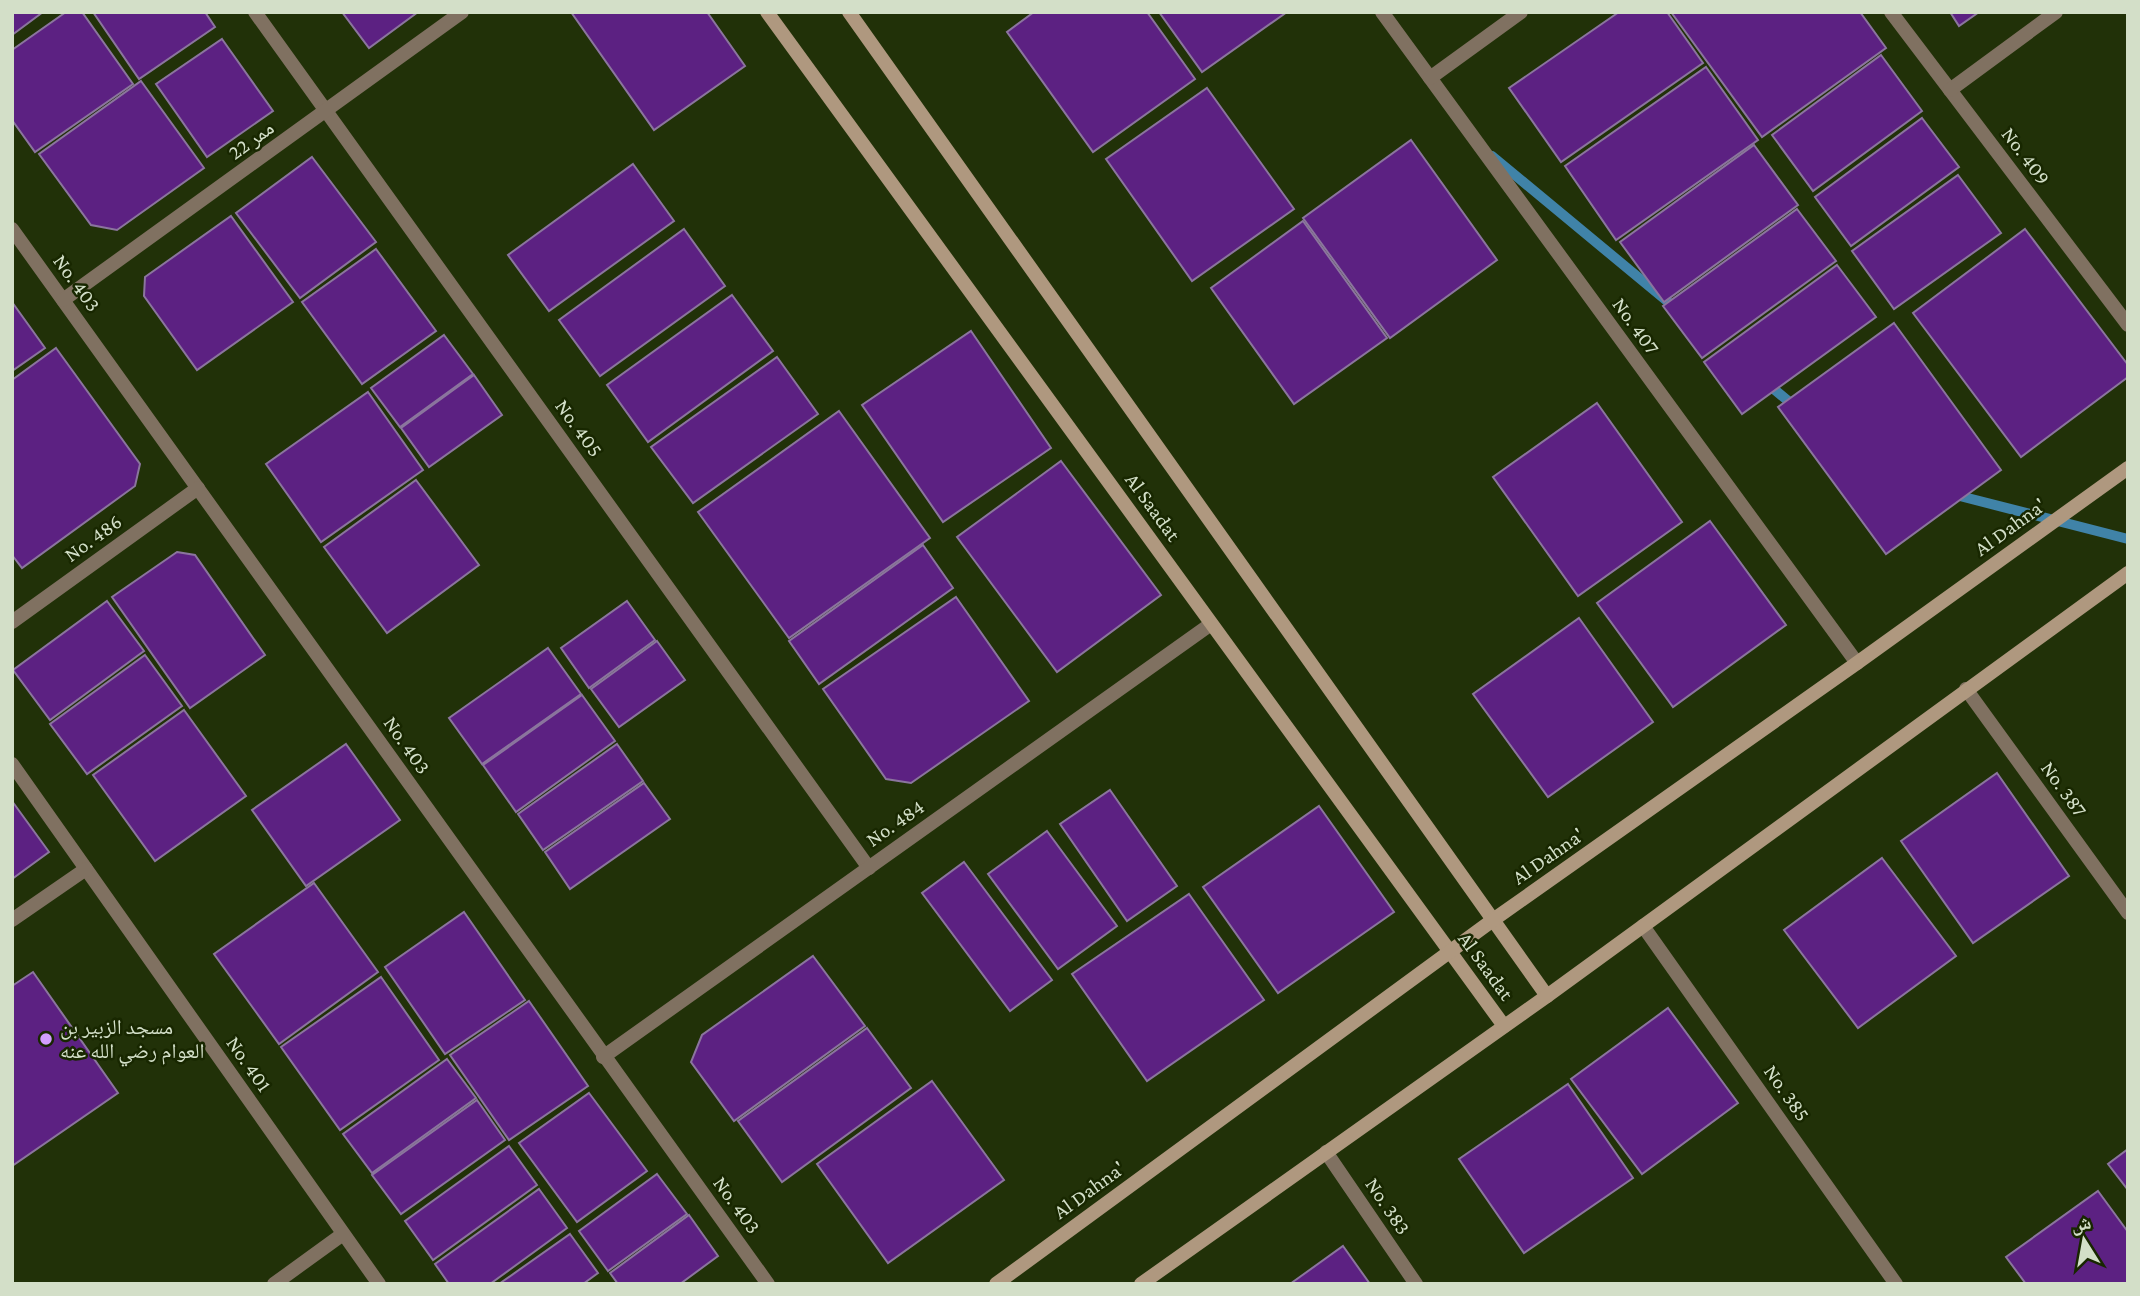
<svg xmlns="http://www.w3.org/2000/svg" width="2140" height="1296" font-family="'Crimson Pro','Noto Naskh Arabic',serif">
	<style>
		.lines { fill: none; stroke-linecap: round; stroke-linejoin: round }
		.stream { stroke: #4083a8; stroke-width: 10 }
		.building { fill: #5c2182; stroke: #8b759e; stroke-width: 2 }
		.street { stroke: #807161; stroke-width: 14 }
		.secondary { stroke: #af987f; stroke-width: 14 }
		.poi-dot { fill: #d29dfd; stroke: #182700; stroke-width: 2.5 }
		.labels { text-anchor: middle; stroke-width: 5; stroke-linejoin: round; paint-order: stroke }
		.street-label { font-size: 21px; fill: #d3dfc8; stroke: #182700 }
		.poi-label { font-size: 21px; fill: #d3dfc8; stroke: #182700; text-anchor: start }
	</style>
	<rect width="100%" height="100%" fill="#213108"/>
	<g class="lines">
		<g class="stream">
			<polyline points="1492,156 1679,311"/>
			<polyline points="1764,381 1798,409"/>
			<polyline points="1952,494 2128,539"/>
		</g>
	</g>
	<g class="building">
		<polygon points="12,12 43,12 12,35"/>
		<polygon points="66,12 82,12 133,84 35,152 12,120 12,50"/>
		<polygon points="93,12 205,12 215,27 139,79"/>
		<polygon points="342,12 418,12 369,48"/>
		<polygon points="571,12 707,12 745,66 654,130"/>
		<polygon points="1034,12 1147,12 1195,79 1093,152 1007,32"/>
		<polygon points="1159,12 1287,12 1202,72"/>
		<polygon points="1619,12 1667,12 1703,63 1561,162 1509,88"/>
		<polygon points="1671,12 1860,12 1886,48 1762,137"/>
		<polygon points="1950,12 1979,12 1959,26"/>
		<polygon points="222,39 273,111 207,157 156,84"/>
		<polygon points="1881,55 1922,111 1813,191 1772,135"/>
		<polygon points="1706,67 1758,140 1616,240 1565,166"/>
		<polygon points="141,81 204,168 117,230 91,225 39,154"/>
		<polygon points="1207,88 1294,209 1192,281 1106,159"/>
		<polygon points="1922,118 1959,167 1851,246 1815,197"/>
		<polygon points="1411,140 1497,260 1390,338 1303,218"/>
		<polygon points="1754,145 1798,205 1664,302 1620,242"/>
		<polygon points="312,157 376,242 300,298 236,213"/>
		<polygon points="633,164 674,221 549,311 508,255"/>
		<polygon points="1958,175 2001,233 1894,309 1852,251"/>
		<polygon points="1797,209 1836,261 1702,358 1663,306"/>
		<polygon points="231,216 293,302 197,370 144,296 145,277"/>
		<polygon points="1303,221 1387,338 1294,404 1211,288"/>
		<polygon points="684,229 725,286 600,376 559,320"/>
		<polygon points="2025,229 2128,365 2128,377 2021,457 1913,313"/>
		<polygon points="376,249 436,331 362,384 302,302"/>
		<polygon points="1837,265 1876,317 1742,414 1704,362"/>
		<polygon points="732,295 773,351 648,442 607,385"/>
		<polygon points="12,302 45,348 12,371"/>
		<polygon points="1894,323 2001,470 1886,554 1778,407"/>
		<polygon points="971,331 1051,448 943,522 862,405"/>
		<polygon points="444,335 473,374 400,427 371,388"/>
		<polygon points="56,348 140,464 135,486 22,568 12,555 12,380"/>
		<polygon points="777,357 818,414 693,503 651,447"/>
		<polygon points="474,375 502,415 429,467 401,428"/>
		<polygon points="368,392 423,470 321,542 266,464"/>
		<polygon points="1597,403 1682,522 1578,596 1493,477"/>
		<polygon points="839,411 930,538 789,638 698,512"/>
		<polygon points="1061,461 1161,595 1057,672 957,537"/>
		<polygon points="416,480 479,565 387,633 324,547"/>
		<polygon points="1710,521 1786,625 1673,707 1597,603"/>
		<polygon points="923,545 953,588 819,684 789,641"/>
		<polygon points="177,552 195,555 265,655 190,708 112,597"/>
		<polygon points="956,597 1029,701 911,783 886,779 823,689"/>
		<polygon points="107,601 144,651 50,720 13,670"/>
		<polygon points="627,601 655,640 589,688 561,648"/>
		<polygon points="1579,618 1653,722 1548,797 1473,694"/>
		<polygon points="657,641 685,680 619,727 591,689"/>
		<polygon points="548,648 581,694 482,764 449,718"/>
		<polygon points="145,655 182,706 87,774 50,724"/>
		<polygon points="582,695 615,741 516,812 483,765"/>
		<polygon points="184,710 246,796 155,861 93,775"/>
		<polygon points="346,744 400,820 306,886 252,810"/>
		<polygon points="617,744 643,781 543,850 518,814"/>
		<polygon points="1997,773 2069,876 1973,943 1901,841"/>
		<polygon points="644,783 670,819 570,889 545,852"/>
		<polygon points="1110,790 1177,886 1127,921 1060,824"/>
		<polygon points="12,801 49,852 12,879"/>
		<polygon points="1319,806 1394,912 1278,993 1203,887"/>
		<polygon points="1047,831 1117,926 1058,969 988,874"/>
		<polygon points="1882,858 1956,956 1858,1028 1784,930"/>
		<polygon points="964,862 1052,980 1010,1011 922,893"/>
		<polygon points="314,883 378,972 279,1044 214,954"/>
		<polygon points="1189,894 1264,1000 1147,1081 1072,974"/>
		<polygon points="464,912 525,1000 445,1054 385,967"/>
		<polygon points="813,956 865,1026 734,1121 691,1062 702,1035"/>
		<polygon points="33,972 118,1093 12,1166 12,986"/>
		<polygon points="381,977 439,1060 340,1130 281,1047"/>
		<polygon points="529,1001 588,1086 509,1140 450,1055"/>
		<polygon points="1668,1008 1738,1103 1642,1174 1571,1079"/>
		<polygon points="867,1028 911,1088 782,1182 738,1121"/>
		<polygon points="447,1059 476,1098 372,1173 343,1134"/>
		<polygon points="932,1081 1004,1180 888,1263 817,1164"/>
		<polygon points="1568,1084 1633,1178 1524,1253 1459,1159"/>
		<polygon points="589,1093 647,1171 577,1222 519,1143"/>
		<polygon points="477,1100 505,1140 401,1214 372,1175"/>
		<polygon points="509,1146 537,1185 433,1260 405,1221"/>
		<polygon points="2128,1149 2128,1190 2108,1164"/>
		<polygon points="657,1174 687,1214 608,1271 579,1231"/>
		<polygon points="539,1189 567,1228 490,1284 449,1284 435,1264"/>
		<polygon points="2098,1191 2128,1232 2128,1284 2026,1284 2006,1257"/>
		<polygon points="689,1215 718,1256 680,1284 618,1284 610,1273"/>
		<polygon points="570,1234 598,1273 583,1284 499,1284"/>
		<polygon points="1343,1246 1370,1284 1290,1284"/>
	</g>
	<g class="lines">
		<g class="street">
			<polyline points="255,12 869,868"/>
			<polyline points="1382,12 1857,663"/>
			<polyline points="1891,12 2128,325"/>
			<polyline points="1430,78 1521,12"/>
			<polyline points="1950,90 2056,12"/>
			<polyline points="12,229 768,1284"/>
			<polyline points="63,300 462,12"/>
			<polyline points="12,622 198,488"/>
			<polyline points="1966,689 2128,913"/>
			<polyline points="12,764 379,1284"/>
			<polyline points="12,920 86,869"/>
			<polyline points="1643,926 1896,1284"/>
			<polyline points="603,1057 1211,624"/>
			<polyline points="1326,1152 1416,1284"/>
			<polyline points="274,1284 343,1234"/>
		</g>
		<g class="secondary">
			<polyline points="767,12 1504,1026"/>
			<polyline points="849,12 1547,996"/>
			<polyline points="996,1284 1493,920 1857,663 2128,468"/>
			<polyline points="1141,1284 1547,996 2128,573"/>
		</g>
	</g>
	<circle class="poi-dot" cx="46" cy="1039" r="7"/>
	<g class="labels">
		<g class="street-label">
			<text transform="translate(251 140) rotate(-36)" y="7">ممر 22</text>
			<text transform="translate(2026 156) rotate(53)" y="7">No. 409</text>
			<text transform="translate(77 283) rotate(54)" y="7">No. 403</text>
			<text transform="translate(1636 326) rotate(54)" y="7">No. 407</text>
			<text transform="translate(579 428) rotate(54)" y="7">No. 405</text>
			<text transform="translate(1153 507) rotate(54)" y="7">Al Saadat</text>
			<text transform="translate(2010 527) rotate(-36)" y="7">Al Dahna'</text>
			<text transform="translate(93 538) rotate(-36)" y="7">No. 486</text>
			<text transform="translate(407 745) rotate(55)" y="7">No. 403</text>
			<text transform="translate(2064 789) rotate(54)" y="7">No. 387</text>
			<text transform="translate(895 823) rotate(-35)" y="7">No. 484</text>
			<text transform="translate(1548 856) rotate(-35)" y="7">Al Dahna'</text>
			<text transform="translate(1486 966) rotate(54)" y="7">Al Saadat</text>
			<text transform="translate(249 1064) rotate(55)" y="7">No. 401</text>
			<text transform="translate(1787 1093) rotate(55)" y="7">No. 385</text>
			<text transform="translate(1089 1190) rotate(-36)" y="7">Al Dahna'</text>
			<text transform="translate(737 1205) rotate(54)" y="7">No. 403</text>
			<text transform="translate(1388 1206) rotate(56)" y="7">No. 383</text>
		</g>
		<g class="poi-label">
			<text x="60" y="1034">مسجد الزبير بن<tspan x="60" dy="24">العوام رضي الله عنه</tspan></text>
		</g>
	</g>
	<rect width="2140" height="1296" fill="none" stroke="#d3dfc8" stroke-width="28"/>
	<g transform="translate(2084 1240) rotate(349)" stroke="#182700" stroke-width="5" paint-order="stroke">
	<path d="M0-5L12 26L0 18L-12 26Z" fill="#d3dfc8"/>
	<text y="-10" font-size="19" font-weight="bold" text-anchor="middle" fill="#d3dfc8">ش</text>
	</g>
</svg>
